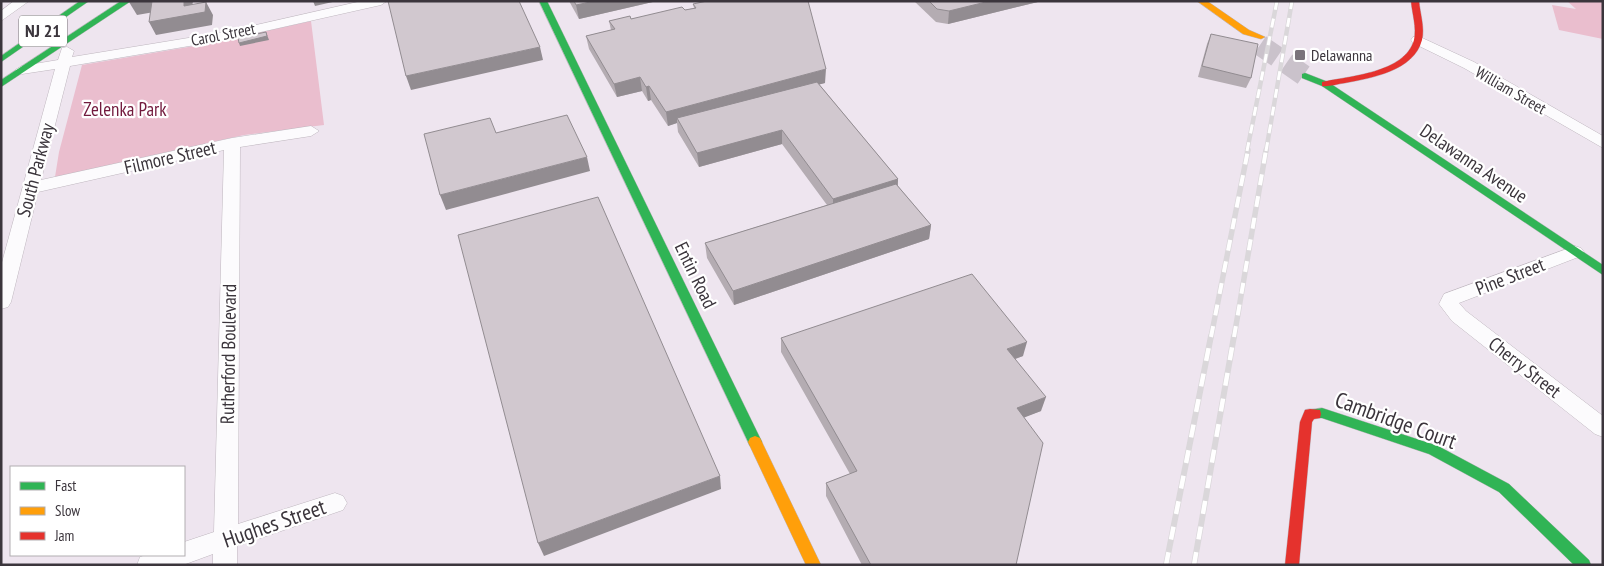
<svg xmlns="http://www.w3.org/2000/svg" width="1604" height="566" font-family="'PT Sans Narrow',sans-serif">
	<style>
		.green { fill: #eabece }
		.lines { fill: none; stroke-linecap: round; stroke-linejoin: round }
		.secondary-tunnel { stroke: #cac2cb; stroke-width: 21; stroke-dasharray: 21 11; stroke-linecap: butt }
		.street-casing { stroke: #bfb7bf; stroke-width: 1 }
		.fast-casing { stroke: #bfb7bf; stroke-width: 1 }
		.slow-casing { stroke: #bfb7bf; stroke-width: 1 }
		.jam-casing { stroke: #bfb7bf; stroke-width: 1 }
		.street { fill: #fcfbfd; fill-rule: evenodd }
		.fast { fill: #30b455; fill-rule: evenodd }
		.slow { fill: #ff9f0a; fill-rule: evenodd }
		.jam { fill: #e5322d; fill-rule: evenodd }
		.rail-far2-casing { stroke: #dad7da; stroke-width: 4.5 }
		.rail-far1-casing { stroke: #dad7da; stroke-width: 5.5 }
		.rail-casing { stroke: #dad7da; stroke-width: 6 }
		.rail-far2 { stroke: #fff; stroke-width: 3; stroke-dasharray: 9; stroke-linecap: butt }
		.rail-far1 { stroke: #fff; stroke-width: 4; stroke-dasharray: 11; stroke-linecap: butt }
		.rail { stroke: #fff; stroke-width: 4.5; stroke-dasharray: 13; stroke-linecap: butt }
		.wall { fill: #b4acb2 }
		.shaded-wall { fill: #928c91 }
		.building { fill: #d1c8cf; stroke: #928c91 }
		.poi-dot { fill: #7a737b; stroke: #fff; stroke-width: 2 }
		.labels { text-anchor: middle; stroke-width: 4.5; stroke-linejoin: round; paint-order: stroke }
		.far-street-label { font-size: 16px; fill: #3b353c; stroke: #fff }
		.far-poi-label { font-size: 16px; fill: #3b353c; stroke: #fff; text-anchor: start }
		.shield { fill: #fff; stroke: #767276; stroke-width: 1 }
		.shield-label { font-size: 18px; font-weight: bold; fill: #3b353c }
		.park-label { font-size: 19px; fill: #721a3d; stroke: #fff }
		.street-label { font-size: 19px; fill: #3b353c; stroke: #fff }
		.near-street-label { font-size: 22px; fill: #3b353c; stroke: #fff }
	</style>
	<rect width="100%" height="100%" fill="#eee5ef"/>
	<g class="green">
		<polygon points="1567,1 1603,1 1603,39 1559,30 1552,5 1576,9"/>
		<polygon points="311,21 324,125 244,135 55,177 59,152 82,65 206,44"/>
	</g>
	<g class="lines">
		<polyline class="secondary-tunnel" points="1260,45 1305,76"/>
		<defs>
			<g id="street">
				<polygon points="14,1 29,1 1,21 1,11"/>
				<polygon points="362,1 387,1 381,5 225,40 70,66 41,180 232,138 311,126 319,131 311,136 240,147 238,524 335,493 343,496 347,503 343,510 237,546 237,565 213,565 213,554 183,565 137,565 140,557 146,555 184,555 184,542 214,532 224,150 38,192 11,302 8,307 1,309 1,266 55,69 22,74 15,70 22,66 58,60 62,48 67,47 74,51 72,57 225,32"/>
				<polygon points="1418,36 1474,62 1603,136 1603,148 1464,68 1413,43 1411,40 1413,37"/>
				<polygon points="1575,246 1581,248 1584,252 1581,256 1459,303 1466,311 1603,416 1603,437 1595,434 1452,321 1439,304 1444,294"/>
			</g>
			<g id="fast">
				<polygon points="80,1 89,1 1,62 1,56"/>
				<polygon points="121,1 131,1 1,87 1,80"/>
				<polygon points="539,1 547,1 762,442 760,446 755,448 750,446"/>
				<polygon points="1305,73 1328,82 1603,265 1603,275 1322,86 1302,78 1302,74"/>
				<polygon points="1322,408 1438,446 1509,484 1589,560 1591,565 1574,565 1499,492 1429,454 1322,418 1310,418 1309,414 1310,410"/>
			</g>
			<g id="slow">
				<polygon points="1197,1 1207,1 1249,30 1265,37 1261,39 1243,34"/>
				<polygon points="755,436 760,438 821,565 806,565 748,442 750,438"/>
			</g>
			<g id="jam">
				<path d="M1411,1h8c1,12 6,27 3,39 -8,31 -51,38 -77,43 -8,1 -16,4 -23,3v-4c27,-6 83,-9 92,-42 3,-12 -2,-27 -3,-39z"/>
				<polygon points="1310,409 1320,410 1321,414 1320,418 1314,419 1312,422 1299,565 1285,565 1300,422 1305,410"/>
			</g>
		</defs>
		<use href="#street" class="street-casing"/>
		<use href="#fast" class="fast-casing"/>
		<use href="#slow" class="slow-casing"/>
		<use href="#jam" class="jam-casing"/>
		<use href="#street" class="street"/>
		<use href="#fast" class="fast"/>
		<use href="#slow" class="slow"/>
		<use href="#jam" class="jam"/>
		<defs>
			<g id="rail-far2">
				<polyline points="1247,151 1277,1"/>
				<polyline points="1266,151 1292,1"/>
			</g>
			<g id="rail-far1">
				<polyline points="1211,337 1248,150"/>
				<polyline points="1234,337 1266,150"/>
			</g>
			<g id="rail">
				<polyline points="1166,565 1211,336"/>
				<polyline points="1194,565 1234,336"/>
			</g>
		</defs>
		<use href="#rail-far2" class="rail-far2-casing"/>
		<use href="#rail-far1" class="rail-far1-casing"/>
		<use href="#rail" class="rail-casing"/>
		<use href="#rail-far2" class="rail-far2"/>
		<use href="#rail-far1" class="rail-far1"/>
		<use href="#rail" class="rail"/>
	</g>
	<g class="wall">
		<polygon points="569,1 657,1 579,19"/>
		<polygon points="914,1 1042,1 948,24 936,22"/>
		<polygon points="693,4 825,83 819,84 898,179 898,186 931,225 929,239 734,305 707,258 705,243 827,205 782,144 699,167 678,132 677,123 668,126 651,100 648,101 642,91 617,97 589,49 586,36 611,30 609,21 631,19 685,10 694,8"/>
		<polygon points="1211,34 1251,78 1246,88 1198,77 1207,44"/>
		<polygon points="781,338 1023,356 1015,359 1041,411 1024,417 1016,565 862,565 826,496 826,483 850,474 781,352"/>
	</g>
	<g class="shaded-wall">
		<polygon points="131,1 155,1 160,11 137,15 129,2"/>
		<polygon points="184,1 193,1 191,14 206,2 213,15 212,25 156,35 149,22 184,6"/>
		<polygon points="313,1 337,1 315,6"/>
		<polygon points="595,1 657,1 579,19 576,5"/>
		<polygon points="990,1 1042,1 948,24 949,11"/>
		<polygon points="266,32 269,40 240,46 239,43"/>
		<polygon points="540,47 543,60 411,90 406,76"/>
		<polygon points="826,69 825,83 679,122 677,118 677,123 668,126 666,112"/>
		<polygon points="640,77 642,91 617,97 614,84"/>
		<polygon points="649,86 651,100 648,101 646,87"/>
		<polygon points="782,130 782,144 699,167 697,153"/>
		<polygon points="587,157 590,171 446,210 440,195"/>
		<polygon points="898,179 897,193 833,213 833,199"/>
		<polygon points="931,225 929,239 734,305 733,291"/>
		<polygon points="1027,342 1023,356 1004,363 1007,349"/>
		<polygon points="1046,397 1041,411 1013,422 1017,408"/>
		<polygon points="720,476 721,489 544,556 538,543"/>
	</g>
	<g class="building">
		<polygon points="152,1 184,1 184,6 206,2 205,12 149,22"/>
		<polygon points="388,1 519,1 540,47 406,76"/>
		<polygon points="574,1 595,1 576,5"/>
		<polygon points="707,1 808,1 826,69 666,112 649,86 646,87 640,77 614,84 586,36 615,29 609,21 630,16 631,19 682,7 685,10 696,8 693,4"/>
		<polygon points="929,1 990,1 949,11 937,9"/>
		<polygon points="266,32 267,36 239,43 238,38"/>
		<polygon points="1211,34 1258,44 1251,78 1202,66"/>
		<polygon points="817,82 898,179 833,199 782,130 697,153 677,118"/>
		<polygon points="567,115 587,157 440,195 424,134 490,118 496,133"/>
		<polygon points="896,184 931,225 733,291 705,243"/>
		<polygon points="598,197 720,476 538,543 458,235"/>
		<polygon points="972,274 1027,342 1007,349 1046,397 1017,408 1043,443 1016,565 871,565 826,483 857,471 781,338"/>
	</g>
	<rect class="poi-dot" x="1294" y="49" width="12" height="12" rx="2.5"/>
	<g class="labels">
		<g class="far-street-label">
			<text transform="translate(223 34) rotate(-11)" y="6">Carol Street</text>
			<text transform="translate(1511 90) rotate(30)" y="6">William Street</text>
		</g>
		<g class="far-poi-label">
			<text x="1311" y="61">Delawanna</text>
		</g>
		<rect class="shield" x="19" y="15.5" width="48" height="31" rx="4"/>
		<g class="shield-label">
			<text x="43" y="37">NJ 21</text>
		</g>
		<g class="park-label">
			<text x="125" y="116">Zelenka Park</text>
		</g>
		<g class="street-label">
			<text transform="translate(170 157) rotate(-13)" y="7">Filmore Street</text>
			<text transform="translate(1474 163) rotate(34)" y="7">Delawanna Avenue</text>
			<text transform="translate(35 170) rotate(-75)" y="7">South Parkway</text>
			<text transform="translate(696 275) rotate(64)" y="7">Entin Road</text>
			<text transform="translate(1510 276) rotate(-21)" y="7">Pine Street</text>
			<text transform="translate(228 354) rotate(-89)" y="7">Rutherford Boulevard</text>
			<text transform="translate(1525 367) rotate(38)" y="7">Cherry Street</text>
		</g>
		<g class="near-street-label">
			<text transform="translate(1396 420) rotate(20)" y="8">Cambridge Court</text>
			<text transform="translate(274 523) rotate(-19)" y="8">Hughes Street</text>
		</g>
	</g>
	<rect width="1604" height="566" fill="none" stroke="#3b353c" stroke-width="5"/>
	<rect x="10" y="466" width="175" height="90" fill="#ffffff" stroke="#b1aeb1"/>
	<rect x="20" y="482" width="25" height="8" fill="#30b455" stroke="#b1aeb1"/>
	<text x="55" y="491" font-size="15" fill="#3b353c">Fast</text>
	<rect x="20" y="507" width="25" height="8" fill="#ff9f0a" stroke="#b1aeb1"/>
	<text x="55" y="516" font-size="15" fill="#3b353c">Slow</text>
	<rect x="20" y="532" width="25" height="8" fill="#e5322d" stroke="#b1aeb1"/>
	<text x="55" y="541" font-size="15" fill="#3b353c">Jam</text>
</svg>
